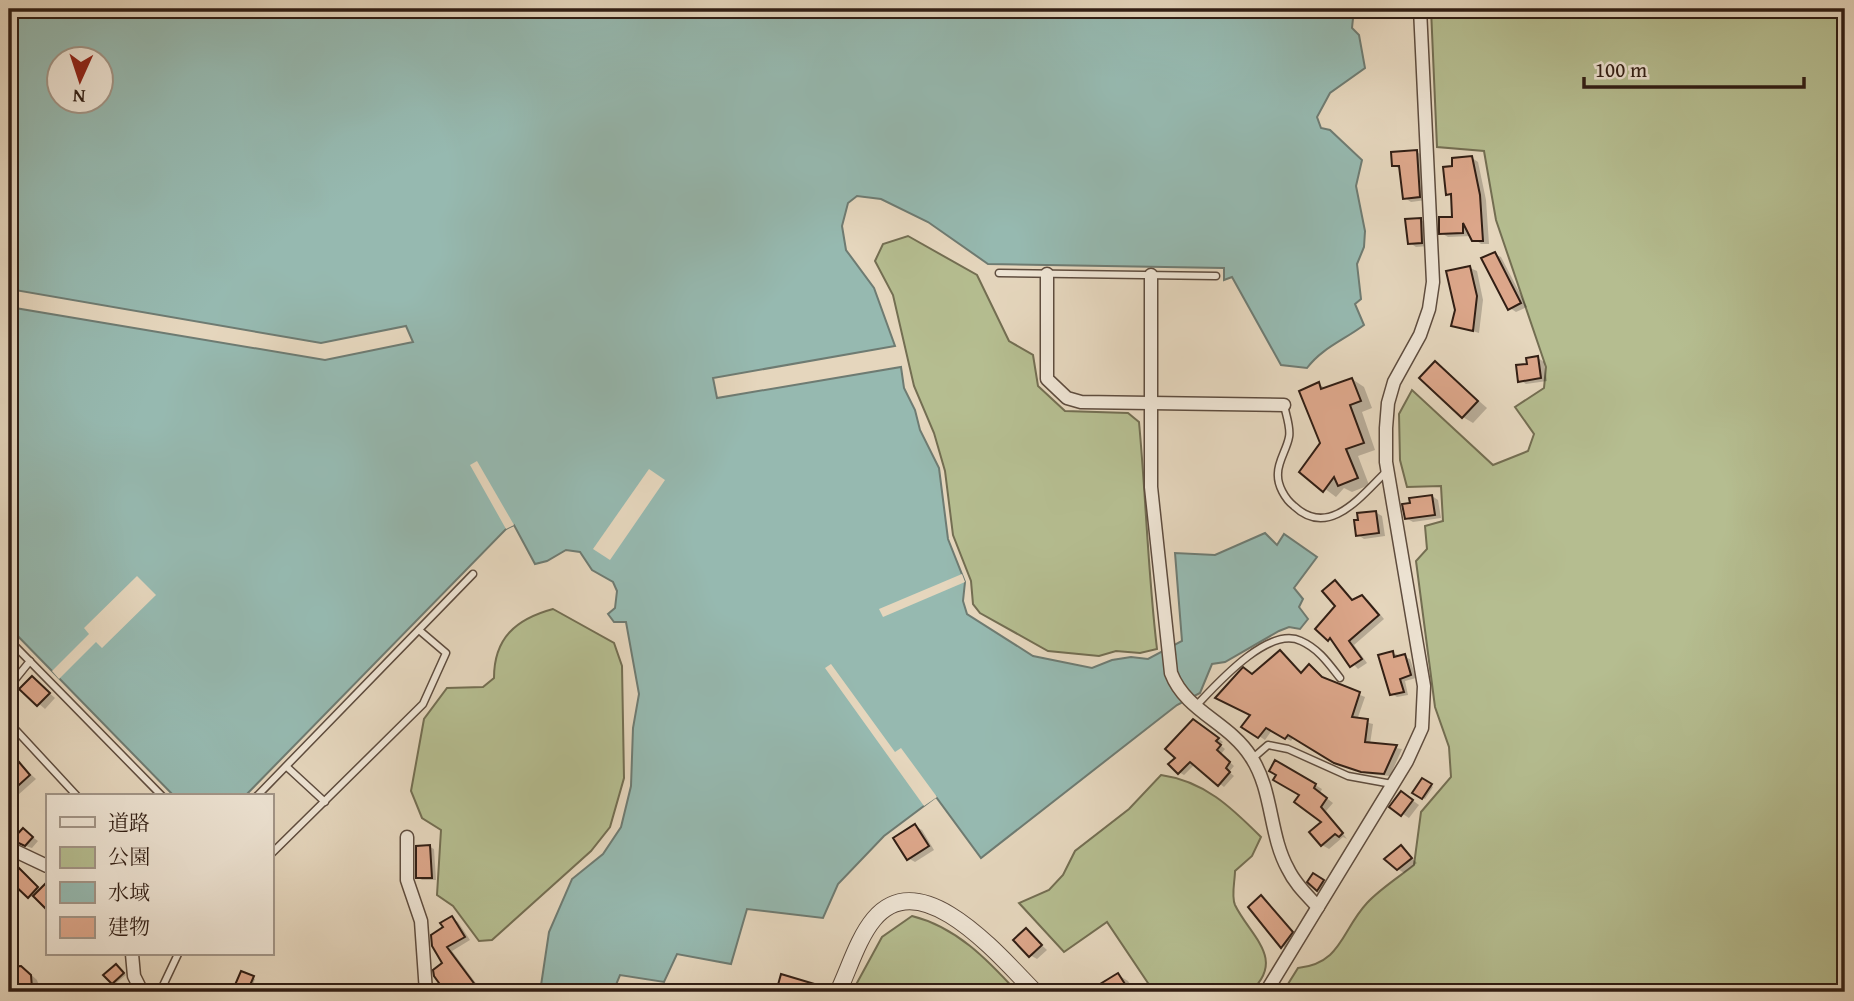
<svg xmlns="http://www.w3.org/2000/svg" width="1854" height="1001" font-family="'Gentium Book Plus','Noto Serif JP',serif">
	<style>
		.green { fill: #b5bd90; stroke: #736e52; stroke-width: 2 }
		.water { fill: #96b9b0; stroke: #6e7b72; stroke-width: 2; fill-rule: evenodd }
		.pier { fill: #e5d6bd }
		.shadow { fill: #0003 }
		.building { fill: #dda78b; stroke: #311e14; stroke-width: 2 }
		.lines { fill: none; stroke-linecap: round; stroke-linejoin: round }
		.service-casing { stroke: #5e4c3e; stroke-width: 9 }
		.minor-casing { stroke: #5e4c3e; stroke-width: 15 }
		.tertiary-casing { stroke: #5e4c3e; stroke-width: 18 }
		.service { stroke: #eee4d4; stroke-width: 6 }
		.minor { stroke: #eee4d4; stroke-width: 12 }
		.tertiary { stroke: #eee4d4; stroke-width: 16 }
	</style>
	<rect width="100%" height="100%" fill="#e5d6bd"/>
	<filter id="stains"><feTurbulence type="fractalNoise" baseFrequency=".00286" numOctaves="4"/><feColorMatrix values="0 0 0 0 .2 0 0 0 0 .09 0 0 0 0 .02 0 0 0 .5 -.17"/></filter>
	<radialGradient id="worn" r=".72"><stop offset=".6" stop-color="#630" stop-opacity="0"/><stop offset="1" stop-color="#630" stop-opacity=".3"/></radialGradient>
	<g class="green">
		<path d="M1431,9h414v983h-562l15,-24c44,-5 43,-37 69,-65 13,-14 32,-26 47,-38l7,-53 30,-35 -2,-30 -14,-40 -19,-146 11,-12 -2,-23 18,-5 -2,-35 -34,1 -7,-27 -1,-46 13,-24 81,75 35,-14 6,-17 -19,-27 29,-19 2,-21 -50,-147 -12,-69 -47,-4z"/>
		<path d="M908,236l69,39 32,66 24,14 5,31 27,25 63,2 11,9c7,76 9,152 18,227l-17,4 -24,-2 -17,5 -51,-5 -68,-38 -7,-9 -2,-23 -18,-46 -8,-64 -11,-38 -20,-47 -21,-91 -18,-34 8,-17z"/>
		<path d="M553,609l61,34 8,23 2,112 -14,49 -19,24 -99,89 -13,1 -26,-35 -16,-11 4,-65 -19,-12 -11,-27 13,-72 23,-31 36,-1 11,-9c0,-40 22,-59 59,-69z"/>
		<path d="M1161,775c43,6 70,32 100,62l-9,19 -17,15c0,10 -4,25 0,34 15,31 52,54 15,87h-96l-47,-70 -43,30 -45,-49 30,-13 14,-15 12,-24 54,-42z"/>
		<path d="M912,916c44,11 75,43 105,76h-165l30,-55z"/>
	</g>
	<path class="water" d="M9,9h1345l-2,19 7,7 6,33 -35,25 -13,24 4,11 9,2 32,30 -6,26 9,45 -1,16 -7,17 4,35 -6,5 9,21c-20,15 -42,23 -57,43l-26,-3 -49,-88 -8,3v-12l-236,-4 -60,-42 -47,-23 -24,-3 -9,7 -6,23 4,24 28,38 21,58 -182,32 4,20 184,-31 3,21 11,22 5,20 19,38 9,71 17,43 -2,19 4,13 66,42 59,12 20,-8 19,-3 17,2 34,-18 -7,-88 40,2 50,-22 12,12 7,-11 33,23 -23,31 9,11 -4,8 9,12 -8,10 -11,-2 -10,4 -54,31 -13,2 -12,29 -23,12 -196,153 -45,-61 -52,39 -46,48 -15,34 -76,-9 -16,55 -54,-10 -13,28 -44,-7 -7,17h-73l9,-60 23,-53 31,-25 18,-27 10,-41 2,-58 6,-34 -13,-72h-12l-6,-8 7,-6 2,-17 -4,-9 -21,-12 -12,-18 -14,-2 -19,11 -12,3 -21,-39 -8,4 -261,267h-71l-165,-169v-320l316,53 88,-18 -7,-16 -85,17 -312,-54zM60,60h42v42h-42z"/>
	<g class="pier">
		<polygon points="477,461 514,525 506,529 470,465"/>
		<polygon points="649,469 665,480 610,560 593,549"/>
		<polygon points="962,574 965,582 883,617 879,609"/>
		<polygon points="137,576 156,595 102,648 96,642 59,679 52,671 89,634 84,628"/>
		<polygon points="831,664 895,752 901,748 937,797 924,806 825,668"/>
	</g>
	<g class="shadow">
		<polygon points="1417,152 1423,156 1426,200 1411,202 1405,198 1401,170 1394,165"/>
		<polygon points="1472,158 1478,162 1486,200 1489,244 1481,244 1471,236 1448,237 1441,233 1454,219 1452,196 1448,193"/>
		<polygon points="1421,220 1427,224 1429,246 1416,247 1410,243"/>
		<polygon points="1494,254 1501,257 1527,307 1516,312 1510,308"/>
		<polygon points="1470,268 1477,271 1483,300 1479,333 1453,325"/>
		<polygon points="1538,358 1544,362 1547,381 1526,384 1520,380"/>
		<polygon points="1436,363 1487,408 1473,423 1463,417"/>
		<polygon points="1352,379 1364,387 1372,408 1362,412 1375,450 1358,456 1369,485 1352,492 1344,488 1336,497 1301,471 1322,444 1319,384 1326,389"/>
		<polygon points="1432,496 1438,500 1441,518 1413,522 1406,518"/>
		<polygon points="1375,512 1382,516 1385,536 1364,539 1358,535"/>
		<polygon points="1335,583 1354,601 1362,597 1368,600 1384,619 1354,645 1367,663 1358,669 1329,639 1338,606"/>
		<polygon points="1280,652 1302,674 1310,667 1326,681 1365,697 1357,720 1373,724 1370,744 1402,749 1390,776 1368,774 1327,759 1294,737 1291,741 1272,730 1265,740 1244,726 1252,715 1253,676"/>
		<polygon points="1392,653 1410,659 1416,678 1405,681 1408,695 1397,697 1392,694"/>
		<polygon points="32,678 55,698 45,709 22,689"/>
		<polygon points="1194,721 1223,742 1220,745 1225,749 1221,754 1234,766 1229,772 1234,776 1224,787 1195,764 1184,775 1179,772 1177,758"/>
		<polygon points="1276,762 1322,789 1320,793 1333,803 1326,811 1347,839 1343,837 1329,849 1322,845 1323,822 1302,794 1279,774"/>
		<polygon points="19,764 36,779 9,803 9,773"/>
		<polygon points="1423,780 1433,787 1425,799 1414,792"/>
		<polygon points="1408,797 1419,805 1409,818 1392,807"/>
		<polygon points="9,821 21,832 23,830 38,841 32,848 9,841"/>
		<polygon points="915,826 922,830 934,850 915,862 908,858"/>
		<polygon points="430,847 434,849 436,880 422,880 417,877"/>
		<polygon points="1401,848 1417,863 1404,873 1398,869"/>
		<polygon points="9,867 23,874 42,890 47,885 47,908 9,880"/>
		<polygon points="1314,875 1326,883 1321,891 1309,881"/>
		<polygon points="1262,897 1298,937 1288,951 1250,908"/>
		<polygon points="452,918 458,922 470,940 452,951 481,990 477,992 447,992 435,976 444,964 445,928"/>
		<polygon points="1026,931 1047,950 1037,959 1030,955"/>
		<polygon points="119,967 126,975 115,984 113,983"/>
		<polygon points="9,968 21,968 28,972 37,980 41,992 9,992"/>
		<polygon points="242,973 255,979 251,990 237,984"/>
		<polygon points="1118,975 1128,981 1135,992 1098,992 1096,989"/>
	</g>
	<g class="building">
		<polygon points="1417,150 1420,197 1403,199 1399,166 1392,166 1391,152"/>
		<polygon points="1472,156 1480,195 1483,241 1472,241 1463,223 1463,233 1439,234 1439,217 1452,217 1451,194 1446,195 1443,167 1452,166 1452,158"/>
		<polygon points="1421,218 1422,243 1408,244 1405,219"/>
		<polygon points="1495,252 1521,303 1508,310 1481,258"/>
		<polygon points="1470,266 1477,296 1473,331 1451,326 1455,310 1446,271"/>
		<polygon points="1538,356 1541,378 1518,382 1516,365 1527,364 1526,358"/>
		<polygon points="1435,361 1478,401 1462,418 1419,378"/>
		<polygon points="1352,378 1361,401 1350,405 1364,443 1346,449 1358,478 1338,486 1334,477 1323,492 1299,472 1320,443 1299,391 1319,382 1321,389"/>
		<polygon points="1432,495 1435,515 1405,519 1402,504 1410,503 1409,498"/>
		<polygon points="1376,511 1379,533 1356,536 1354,520 1358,520 1357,513"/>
		<polygon points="1335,580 1352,600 1362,595 1379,615 1349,641 1362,659 1350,667 1330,638 1328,641 1315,629 1335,606 1322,591"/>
		<polygon points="1280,650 1301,673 1309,664 1322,677 1360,692 1352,717 1368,719 1365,742 1397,745 1384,774 1361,772 1334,763 1288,735 1285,739 1266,728 1258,738 1241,727 1250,715 1215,698 1243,667 1252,674"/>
		<polygon points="1393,651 1394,657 1405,654 1411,675 1400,679 1404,692 1390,695 1378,655"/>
		<polygon points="32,676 50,693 37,706 19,689"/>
		<polygon points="1193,719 1219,738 1216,741 1221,745 1217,750 1230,762 1226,768 1230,772 1218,786 1190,762 1178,774 1168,764 1175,758 1165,749"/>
		<polygon points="1275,760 1316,784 1314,788 1327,798 1321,807 1343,833 1339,837 1335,834 1321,846 1309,832 1321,822 1294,802 1299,795 1273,780 1276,775 1269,771"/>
		<polygon points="19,762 30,775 9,794 9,771"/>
		<polygon points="1422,778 1432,784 1422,799 1412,793"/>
		<polygon points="1401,791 1413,800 1401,816 1389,807"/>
		<polygon points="915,824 929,846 907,860 893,838"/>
		<polygon points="23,828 33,837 25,846 12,840"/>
		<polygon points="430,845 432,878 416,878 416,846"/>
		<polygon points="1401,845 1412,858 1397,870 1384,859"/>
		<polygon points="9,858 38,887 28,898 9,880"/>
		<polygon points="1313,873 1324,880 1317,891 1307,882"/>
		<polygon points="47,882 47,910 33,896"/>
		<polygon points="1261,895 1293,932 1281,948 1248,907"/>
		<polygon points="452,916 465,937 447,947 476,986 468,992 455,992 450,986 444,990 434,976 433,970 442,963 432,946 431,935 443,927 440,923"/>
		<polygon points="1026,928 1042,945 1029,957 1013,940"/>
		<polygon points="116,964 124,973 112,984 103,975"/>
		<polygon points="21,966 31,975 32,988 29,992 9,992 9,967"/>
		<polygon points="241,971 254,976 248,990 235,985"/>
		<polygon points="1118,973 1130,992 1087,992"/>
		<polygon points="781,974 828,988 828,992 776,992"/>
	</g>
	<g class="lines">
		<defs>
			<g id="service">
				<polyline points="999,273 1216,276"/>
				<path d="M1284,405c2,10 7,23 5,32 -2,12 -11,24 -11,36 -1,12 7,26 16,33 35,33 67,-10 92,-34"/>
				<polyline points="9,640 162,796"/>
				<polyline points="30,661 9,687 14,728 77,796"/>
				<path d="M1195,707c20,-21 73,-82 106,-66 18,8 28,23 39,37"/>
				<polyline points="1253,758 1268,745 1288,749 1348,776 1392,784"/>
				<polyline points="287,767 325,802"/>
				<polyline points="257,796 473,574"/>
				<polyline points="271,854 423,704 446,653 419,630"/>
				<polyline points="160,992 178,954"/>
			</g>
			<g id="minor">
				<polyline points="1047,274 1047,379 1067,398 1081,402 1284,405"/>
				<path d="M1151,275v212l20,186c15,39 58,49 80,84 22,33 18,78 37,112 7,15 19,26 30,38"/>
				<polyline points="407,837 407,880 421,921 426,992"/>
				<polyline points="9,848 47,866"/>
				<polyline points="132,954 134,976 142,992"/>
				<polyline points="1266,992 1407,761 1422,728 1424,686 1386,462 1386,428 1388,403 1394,382 1420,335 1429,309 1433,282 1420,9"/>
			</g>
			<path id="tertiary" d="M838,992c11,-23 20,-54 36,-73 48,-57 127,39 161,73"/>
		</defs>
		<use href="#service" class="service-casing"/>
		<use href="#minor" class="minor-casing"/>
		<use href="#tertiary" class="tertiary-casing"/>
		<use href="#service" class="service"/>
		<use href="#minor" class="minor"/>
		<use href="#tertiary" class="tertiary"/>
	</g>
	<rect width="1854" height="1001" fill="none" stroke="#e5d6bd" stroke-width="35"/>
	<rect x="10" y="10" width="1833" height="980" fill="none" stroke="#311e14" stroke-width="3.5"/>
	<rect x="18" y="18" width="1819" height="966" fill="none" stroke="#311e14" stroke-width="2"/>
	<rect x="46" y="794" width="228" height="161" fill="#eee4d4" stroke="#a29587" stroke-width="2"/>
	<rect x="60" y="817" width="35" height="10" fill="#eee4d4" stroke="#a29587" stroke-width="2"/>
	<text x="108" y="830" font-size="21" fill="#311e14">道路</text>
	<rect x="60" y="847" width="35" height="21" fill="#b5bd90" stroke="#a29587" stroke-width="2"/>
	<text x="108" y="864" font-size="21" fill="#311e14">公園</text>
	<rect x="60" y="882" width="35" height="21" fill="#96b9b0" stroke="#a29587" stroke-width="2"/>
	<text x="108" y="900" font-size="21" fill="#311e14">水域</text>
	<rect x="60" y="917" width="35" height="21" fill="#dda78b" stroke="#a29587" stroke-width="2"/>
	<text x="108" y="934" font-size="21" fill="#311e14">建物</text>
	<g transform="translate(80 80) rotate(183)"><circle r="33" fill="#eee4d4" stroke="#a29587" stroke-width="2"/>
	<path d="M0-5L12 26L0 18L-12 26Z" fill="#8f2418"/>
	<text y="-10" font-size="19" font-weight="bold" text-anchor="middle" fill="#311e14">N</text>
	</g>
	<path d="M1584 77v10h220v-10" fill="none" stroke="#311e14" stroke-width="3.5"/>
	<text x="1595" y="77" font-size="21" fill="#311e14" stroke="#eee4d4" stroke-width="5" paint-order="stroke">100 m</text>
	<rect width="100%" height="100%" filter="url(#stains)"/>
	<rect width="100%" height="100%" fill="url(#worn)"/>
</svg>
